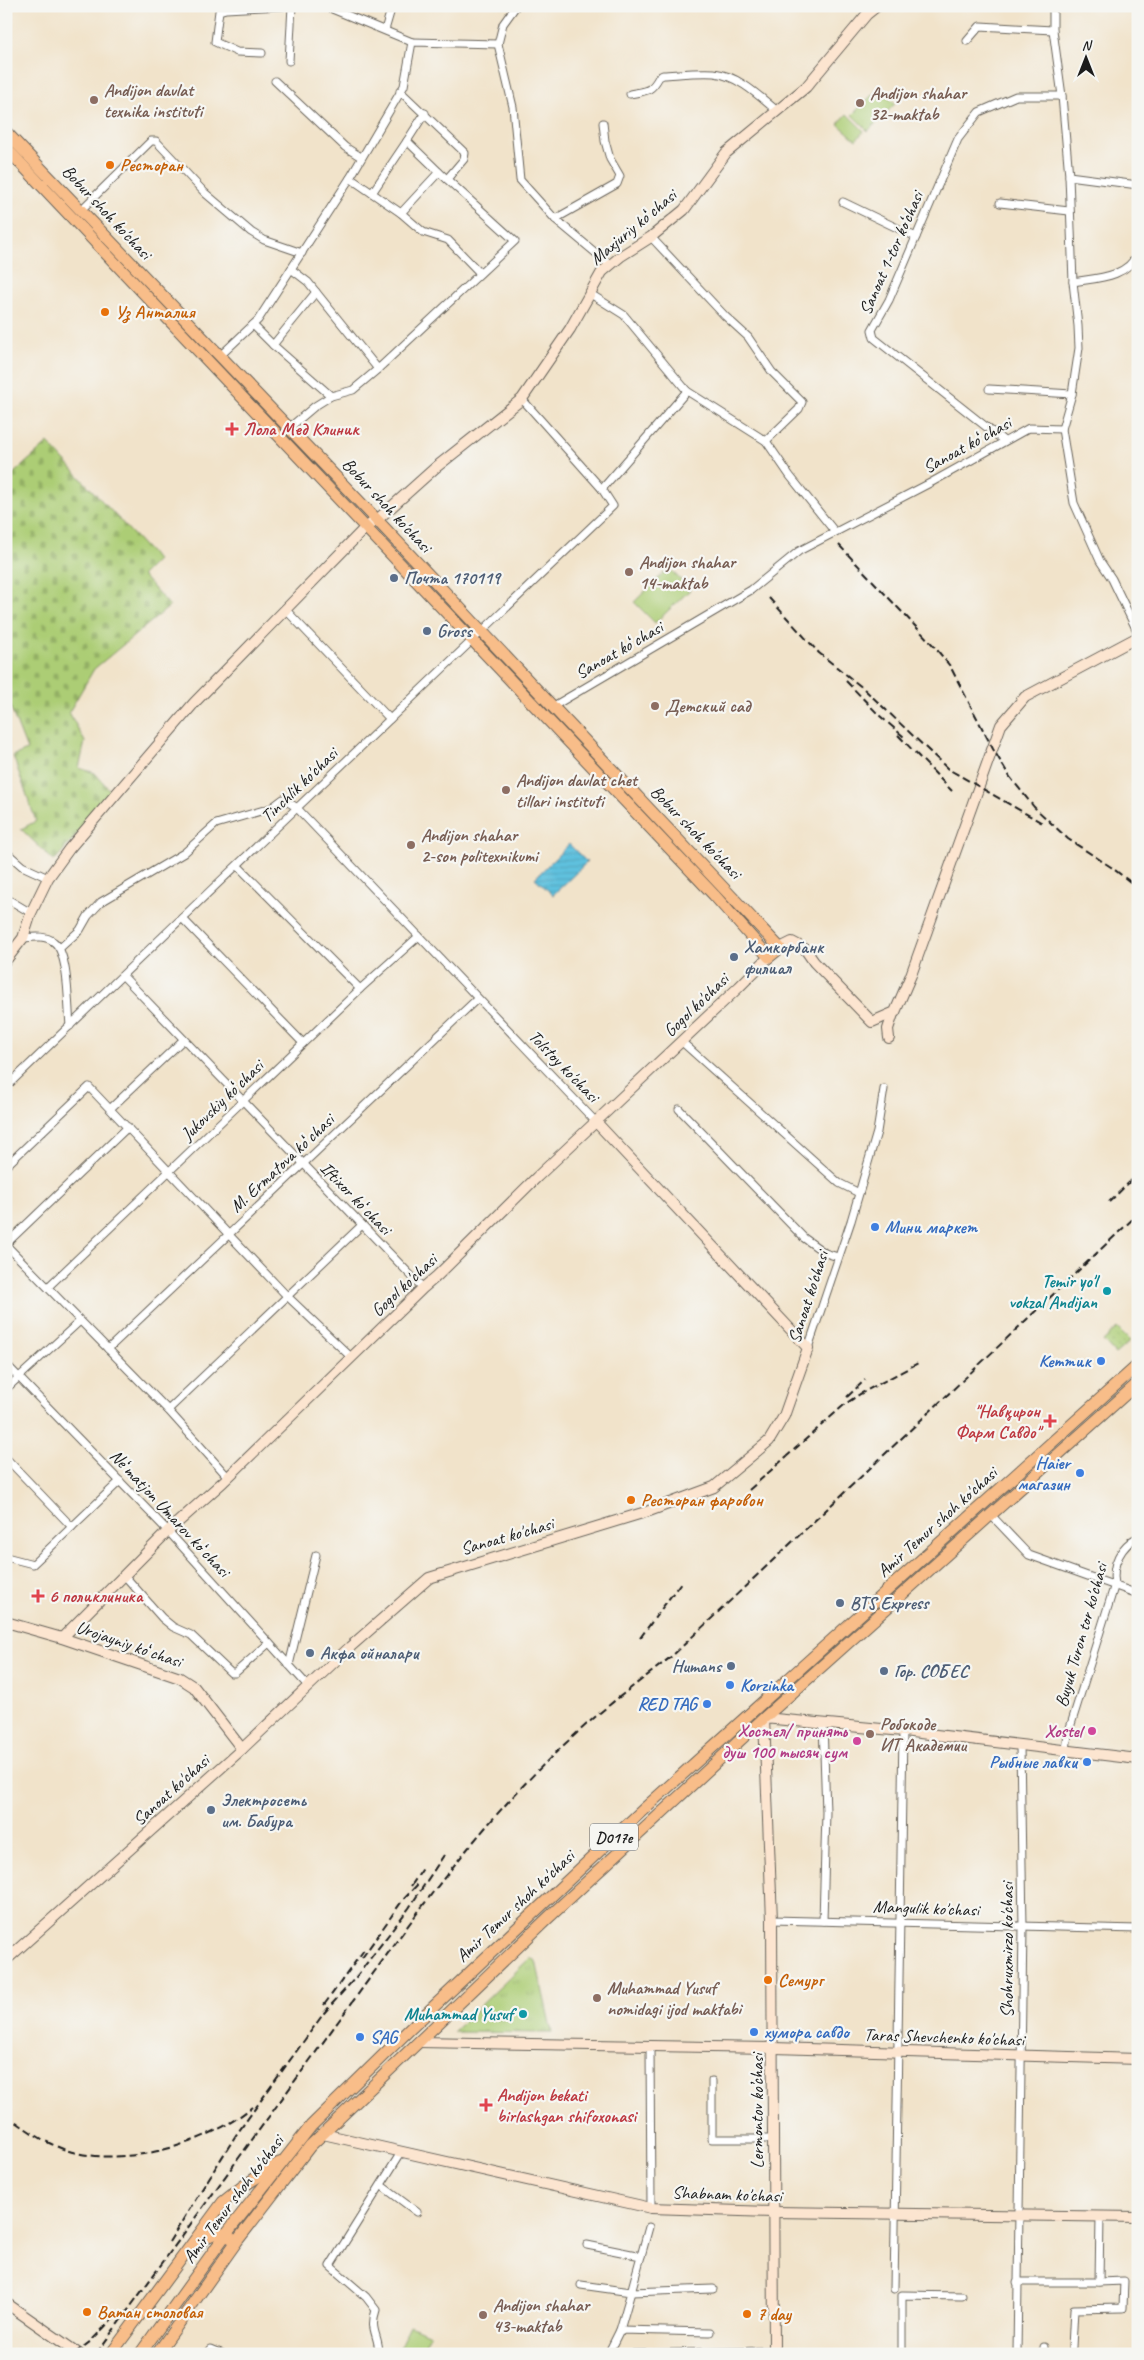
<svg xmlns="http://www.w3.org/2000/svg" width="1144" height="2360" font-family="Caveat,sans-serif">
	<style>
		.grass { fill: url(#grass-dots); stroke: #647448 }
		.cemetery { fill: url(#cemetery-stones); stroke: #647448 }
		.park { fill: url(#park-tufts); stroke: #647448 }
		.pitch { fill: #accd75; stroke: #647448 }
		.water { fill: url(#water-rules); stroke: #3e6e7d }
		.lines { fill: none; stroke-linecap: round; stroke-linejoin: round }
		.street-casing { stroke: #676259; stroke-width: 9 }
		.secondary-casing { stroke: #676259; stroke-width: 12 }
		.primary-casing { stroke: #676259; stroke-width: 13 }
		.street { stroke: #fff; stroke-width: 7 }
		.secondary { stroke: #fce5d0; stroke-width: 10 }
		.primary { stroke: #f8bd89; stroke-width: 11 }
		.rail { stroke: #1c1c1c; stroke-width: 2; stroke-dasharray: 8 4; stroke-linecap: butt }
		.education-dot { fill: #8d6e63; stroke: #f6f6f2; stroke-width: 2 }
		.food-dot { fill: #e8710a; stroke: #f6f6f2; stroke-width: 2 }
		.health-dot { fill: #e0444e; stroke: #f6f6f2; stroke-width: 2 }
		.service-dot { fill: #5c6f8a; stroke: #f6f6f2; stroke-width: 2 }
		.shop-dot { fill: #3f7fe0; stroke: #f6f6f2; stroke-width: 2 }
		.culture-dot { fill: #0f9aa8; stroke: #f6f6f2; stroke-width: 2 }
		.hotel-dot { fill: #d1479c; stroke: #f6f6f2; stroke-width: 2 }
		.labels { text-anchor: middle; stroke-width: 4.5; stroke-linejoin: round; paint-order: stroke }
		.shield { fill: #f6f6f2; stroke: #5d5d5c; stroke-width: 1 }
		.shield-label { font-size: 16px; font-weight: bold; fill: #1c1c1c }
		.education-label { font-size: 18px; font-weight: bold; fill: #785e54; stroke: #f6f6f2; text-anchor: start }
		.food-label { font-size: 18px; font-weight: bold; fill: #c56008; stroke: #f6f6f2; text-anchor: start }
		.street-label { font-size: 18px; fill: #1c1c1c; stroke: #f6f6f2 }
		.health-label { font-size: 18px; font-weight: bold; fill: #be3a42; stroke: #f6f6f2; text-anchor: start }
		.service-label { font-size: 18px; font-weight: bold; fill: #4e5e75; stroke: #f6f6f2; text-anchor: start }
		.shop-label { font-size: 18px; font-weight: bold; fill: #366cbe; stroke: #f6f6f2; text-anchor: start }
		.culture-label { font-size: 18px; font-weight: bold; fill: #0d838f; stroke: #f6f6f2; text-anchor: end }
		.hotel-label { font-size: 18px; font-weight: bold; fill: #b23c85; stroke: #f6f6f2; text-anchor: end }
	</style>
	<defs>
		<pattern id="grass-dots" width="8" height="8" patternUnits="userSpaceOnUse" patternTransform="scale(1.25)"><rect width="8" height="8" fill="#accd75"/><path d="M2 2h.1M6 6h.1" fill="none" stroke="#93af65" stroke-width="1.8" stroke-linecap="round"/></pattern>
		<pattern id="cemetery-stones" width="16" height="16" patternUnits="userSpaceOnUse" patternTransform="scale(1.25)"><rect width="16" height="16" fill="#accd75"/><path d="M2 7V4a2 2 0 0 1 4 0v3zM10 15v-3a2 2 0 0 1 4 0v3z" fill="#93af65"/></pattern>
		<pattern id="park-tufts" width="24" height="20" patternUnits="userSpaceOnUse" patternTransform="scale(1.25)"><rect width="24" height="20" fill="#accd75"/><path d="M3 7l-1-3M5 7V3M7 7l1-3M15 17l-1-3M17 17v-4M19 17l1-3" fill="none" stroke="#93af65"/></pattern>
		<pattern id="water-rules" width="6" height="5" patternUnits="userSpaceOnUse" patternTransform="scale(1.25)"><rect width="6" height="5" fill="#5fc1de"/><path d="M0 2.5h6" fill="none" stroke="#52a5be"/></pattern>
	</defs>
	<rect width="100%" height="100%" fill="#f6f6f2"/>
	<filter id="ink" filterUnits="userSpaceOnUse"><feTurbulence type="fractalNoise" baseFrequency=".02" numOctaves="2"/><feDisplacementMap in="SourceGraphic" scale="10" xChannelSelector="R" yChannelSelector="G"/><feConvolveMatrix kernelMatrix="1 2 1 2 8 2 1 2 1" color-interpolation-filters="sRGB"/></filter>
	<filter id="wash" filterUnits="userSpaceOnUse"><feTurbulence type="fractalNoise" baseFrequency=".0096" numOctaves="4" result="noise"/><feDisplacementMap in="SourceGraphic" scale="20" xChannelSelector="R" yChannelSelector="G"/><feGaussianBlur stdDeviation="1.12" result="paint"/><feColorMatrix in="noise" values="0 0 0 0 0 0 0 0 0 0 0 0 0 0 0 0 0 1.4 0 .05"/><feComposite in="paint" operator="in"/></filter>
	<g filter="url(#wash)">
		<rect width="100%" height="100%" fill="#f1e3ca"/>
		<polygon class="grass" points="1117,1328 1130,1341 1115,1354 1103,1341"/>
		<polygon class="cemetery" points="48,443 157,560 142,575 170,606 94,669 69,712 85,742 79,768 95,773 113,794 54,861 21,829 36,821 13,756 27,750 6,696 6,480"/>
		<polygon class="park" points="530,1958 536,1961 552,2033 453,2032"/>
		<g class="pitch">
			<polygon points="879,88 895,104 868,131 852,115"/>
			<polygon points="847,114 864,131 856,140 838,124"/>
			<polygon points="669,568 690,590 655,623 634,602"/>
			<polygon points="410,2325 430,2334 420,2354 396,2354"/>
		</g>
		<polygon class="water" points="569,844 587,862 553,895 535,878"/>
	</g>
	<g filter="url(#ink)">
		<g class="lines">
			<defs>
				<g id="street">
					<polyline points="325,6 412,42"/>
					<polyline points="516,6 503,24 498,44 513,107 520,180 555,219 609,264"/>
					<polyline points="385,30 392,6"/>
					<polyline points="967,41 980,26 1053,30"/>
					<polyline points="262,53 237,52 215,42 219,11 226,9 283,6"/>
					<polyline points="289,61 292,6"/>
					<polyline points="275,81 345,147 361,157"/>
					<polyline points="400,91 465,153 464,159 447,179"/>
					<path d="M630,94c16,-3 21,-2 29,-17l4,-2c17,-1 35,-3 51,-2 25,3 45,23 63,38"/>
					<polyline points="425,113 407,141 439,172"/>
					<polyline points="1069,176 1138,185"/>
					<polyline points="372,193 407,141"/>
					<polyline points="843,202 916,237"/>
					<polyline points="1000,203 1069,211"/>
					<polyline points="81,210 151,141 156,141 205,193 251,232 264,240 302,253"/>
					<polyline points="401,213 423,232 448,240 480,273"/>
					<polyline points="555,219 617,184 620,176 610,159 605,141 603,123"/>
					<polyline points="651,237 725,316 748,337 772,372 802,402 799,409 766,441"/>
					<polyline points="291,269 308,282 316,292"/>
					<path d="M1073,282c23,-4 54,-4 65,-29"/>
					<polyline points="589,293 624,315 687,391 766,441 790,476 835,532"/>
					<polyline points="253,325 273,345 316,292 378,369 515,241 439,172 401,213 350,178"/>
					<polyline points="273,345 331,396"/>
					<polyline points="220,356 258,320 350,178 404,86 412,42 498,44"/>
					<polyline points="989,389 1072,394"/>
					<polyline points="522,399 602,489 687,391"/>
					<polyline points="289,428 315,406 331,396 353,390 378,369"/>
					<polyline points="1062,429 1074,503 1100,561 1112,579 1138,633"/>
					<polyline points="1004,441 874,338 872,330 889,300 958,139 979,112 1016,96 1062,96"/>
					<polyline points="285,609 390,719"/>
					<polyline points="552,707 751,590 799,551 932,482 1029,428 1062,429 1072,394 1079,348 1078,326 1073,282 1069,176 1062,96 1053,30 1053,6"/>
					<polyline points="6,852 22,866 48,878"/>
					<polyline points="238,866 360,989"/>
					<polyline points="6,898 31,913"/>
					<polyline points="182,918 303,1043"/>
					<path d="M23,938c11,-1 22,-3 31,4 15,11 14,65 16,84"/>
					<polyline points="60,948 80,930 88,916 101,902 184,853 216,824 271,808 283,799 296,807 596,1122"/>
					<polyline points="123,976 423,1288"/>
					<polyline points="682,1042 839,1183 859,1193"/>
					<path d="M6,1087c202,-194 404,-389 607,-581l-11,-17"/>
					<polyline points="111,1108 183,1040"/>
					<polyline points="679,1109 804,1238 825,1253 838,1257"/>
					<polyline points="6,1166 89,1087 286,1295 352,1358"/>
					<polyline points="6,1244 128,1127"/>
					<polyline points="6,1245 168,1410 228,1477"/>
					<polyline points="48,1287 360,989 419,936"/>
					<polyline points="808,1348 851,1221 877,1132 884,1089"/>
					<polyline points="108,1349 477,999"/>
					<polyline points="6,1364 168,1531 309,1687"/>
					<polyline points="6,1389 80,1321"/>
					<polyline points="168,1410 362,1225"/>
					<polyline points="6,1458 72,1527"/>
					<polyline points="991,1515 1029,1555 1138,1594"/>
					<polyline points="6,1557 33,1564 120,1481"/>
					<polyline points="124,1575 162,1618 173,1627 191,1635 231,1673 235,1673 269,1643"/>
					<polyline points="1138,1613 1138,1627"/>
					<polyline points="289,1665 316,1555"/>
					<polyline points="823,1723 826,1812 823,1921"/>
					<path d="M1066,1750l2,-16 47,-150c-4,-20 6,-38 23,-47"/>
					<polyline points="772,1920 1138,1929"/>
					<polyline points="650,2046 651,2208"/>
					<polyline points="712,2081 712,2139 773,2139"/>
					<polyline points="382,2186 417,2212"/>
					<polyline points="587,2245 641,2256 631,2292 713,2289"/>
					<polyline points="641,2256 649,2227"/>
					<polyline points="1017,2282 1099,2282 1100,2216"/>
					<polyline points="581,2285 631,2292 620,2330"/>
					<polyline points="894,2289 903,1731"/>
					<polyline points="1044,2347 1044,2354"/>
					<polyline points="1072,2347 1074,2309 1123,2308 1124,2281 1099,2282"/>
					<polyline points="207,2354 211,2349 223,2354"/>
					<path d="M379,2354c0,-20 -10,-23 -3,-44l-10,-13 -36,-31 72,-115"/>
					<polyline points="608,2354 620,2330 710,2332"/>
					<polyline points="621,2354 774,2351"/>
					<polyline points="902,2354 902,2295 962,2296"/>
					<polyline points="1017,2354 1023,1927 1020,1746"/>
				</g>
				<g id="secondary">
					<polyline points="780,948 792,942 805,949 814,962 872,1022 895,1012 911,975 1001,725 1025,697 1138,637"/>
					<polyline points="6,960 23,938 31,913 48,878 69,849 194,703 365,528 377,520 435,468 522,399 570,329 602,272 621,256 651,237 684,210 726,153 806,87 867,14 877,6"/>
					<polyline points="889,1038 888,1029 893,1014"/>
					<polyline points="6,1622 62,1638 180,1678 194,1687 242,1749"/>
					<polyline points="62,1638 168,1531 223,1482 423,1288 437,1276 537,1177 739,987 769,957"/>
					<polyline points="6,1960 242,1749 350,1647 429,1578 649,1511 714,1487 769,1441 784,1416 808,1348 596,1122"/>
					<polyline points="419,2042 774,2048 1138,2059"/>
					<polyline points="323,2134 651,2208 773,2212 1138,2217"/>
					<polyline points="6,2303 79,2354"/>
					<polyline points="774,2354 772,1920 764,1718 903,1731 1138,1759"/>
				</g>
				<g id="primary">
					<polyline points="6,132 377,520 780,948 769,957 714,895 6,148"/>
					<path d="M198,2246c8,-11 20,-17 33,-8"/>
					<polyline points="111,2354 223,2202 242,2187 279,2163"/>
					<polyline points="140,2354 226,2234 311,2126 410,2029 646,1807 1138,1365"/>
					<polyline points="157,2354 237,2241 310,2146 548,1918 764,1718 1138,1383"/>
				</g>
			</defs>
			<use href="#street" class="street-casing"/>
			<use href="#secondary" class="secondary-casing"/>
			<use href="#primary" class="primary-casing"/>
			<use href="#street" class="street"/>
			<use href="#secondary" class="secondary"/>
			<use href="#primary" class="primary"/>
			<g class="rail">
				<polyline points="839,545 933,645 950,666 993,749 1010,777 1034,807 1068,839 1111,867 1138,888"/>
				<polyline points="769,598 819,653 863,688 948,769 1044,824"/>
				<polyline points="846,681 879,715 904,737"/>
				<polyline points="898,735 952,791"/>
				<polyline points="1109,1202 1138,1174"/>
				<polyline points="847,1397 865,1380"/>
				<polyline points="749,1490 844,1405 860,1394 920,1362"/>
				<polyline points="640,1638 682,1581"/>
				<polyline points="411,1886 424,1867"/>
				<polyline points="362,1958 402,1901 419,1883"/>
				<polyline points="324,2005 364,1950"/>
				<path d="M6,2115c20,14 40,29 63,36 57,17 139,-7 183,-44"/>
				<polyline points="169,2242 236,2135 324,2013 356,1977 409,1908 444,1855"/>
				<polyline points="74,2354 91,2341 118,2313"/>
				<path d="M96,2354l319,-438c53,-71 111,-140 179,-198 25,-22 52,-41 78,-62l466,-442"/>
			</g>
		</g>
	</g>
	<g class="education-dot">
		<circle cx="94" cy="100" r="5"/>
		<circle cx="860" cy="103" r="5"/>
		<circle cx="629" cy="572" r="5"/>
		<circle cx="655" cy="706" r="5"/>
		<circle cx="506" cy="790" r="5"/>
		<circle cx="411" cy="845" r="5"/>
		<circle cx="870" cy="1734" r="5"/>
		<circle cx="597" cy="1998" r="5"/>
		<circle cx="483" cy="2315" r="5"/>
	</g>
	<g class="food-dot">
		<circle cx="110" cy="165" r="5"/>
		<circle cx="105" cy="312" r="5"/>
		<circle cx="631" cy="1500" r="5"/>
		<circle cx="768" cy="1980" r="5"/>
		<circle cx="87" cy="2312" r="5"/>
		<circle cx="747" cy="2314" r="5"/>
	</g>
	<g class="health-dot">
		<path d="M229.5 421.5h5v5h5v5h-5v5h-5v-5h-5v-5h5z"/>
		<path d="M1047.5 1413.5h5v5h5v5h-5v5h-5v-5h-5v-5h5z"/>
		<path d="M35.5 1588.5h5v5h5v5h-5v5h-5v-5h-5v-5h5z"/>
		<path d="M483.5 2097.5h5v5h5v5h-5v5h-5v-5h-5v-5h5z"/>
	</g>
	<g class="service-dot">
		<circle cx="394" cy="578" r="5"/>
		<circle cx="427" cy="631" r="5"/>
		<circle cx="734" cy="957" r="5"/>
		<circle cx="840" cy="1603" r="5"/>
		<circle cx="310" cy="1653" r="5"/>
		<circle cx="731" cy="1666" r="5"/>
		<circle cx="884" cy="1671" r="5"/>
		<circle cx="211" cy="1810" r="5"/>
	</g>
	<g class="shop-dot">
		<circle cx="875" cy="1227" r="5"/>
		<circle cx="1101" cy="1361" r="5"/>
		<circle cx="1080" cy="1473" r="5"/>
		<circle cx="730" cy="1685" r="5"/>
		<circle cx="707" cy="1704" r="5"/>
		<circle cx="1087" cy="1762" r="5"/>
		<circle cx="754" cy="2032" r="5"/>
		<circle cx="360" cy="2037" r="5"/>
	</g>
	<g class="culture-dot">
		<circle cx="1107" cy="1291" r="5"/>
		<circle cx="523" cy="2014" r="5"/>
	</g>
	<g class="hotel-dot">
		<circle cx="1092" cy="1731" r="5"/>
		<circle cx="857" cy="1741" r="5"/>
	</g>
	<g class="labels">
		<rect class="shield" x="590" y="1823.5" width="48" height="27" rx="4"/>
		<g class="shield-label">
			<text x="614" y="1843">D017e</text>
		</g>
		<g class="education-label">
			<text x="104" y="96">Andijon davlat<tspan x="104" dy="21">texnika instituti</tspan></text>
			<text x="870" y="99">Andijon shahar<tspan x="870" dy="21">32-maktab</tspan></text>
			<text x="639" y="568">Andijon shahar<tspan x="639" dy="21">14-maktab</tspan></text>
			<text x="665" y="712">Детский сад</text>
			<text x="516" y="786">Andijon davlat chet<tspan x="516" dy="21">tillari instituti</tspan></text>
			<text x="421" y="841">Andijon shahar<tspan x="421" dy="21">2-son politexnikumi</tspan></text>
			<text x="880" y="1730">Робокоде<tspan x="880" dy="21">ИТ Академии</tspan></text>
			<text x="607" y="1994">Muhammad Yusuf<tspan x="607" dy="21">nomidagi ijod maktabi</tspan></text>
			<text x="493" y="2311">Andijon shahar<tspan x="493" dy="21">43-maktab</tspan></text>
		</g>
		<g class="food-label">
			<text x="120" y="171">Ресторан</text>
			<text x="115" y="318">Уз Анталия</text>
			<text x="641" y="1506">Ресторан фаровон</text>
			<text x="778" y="1986">Семург</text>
			<text x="97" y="2318">Ватан столовая</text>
			<text x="757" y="2320">7 day</text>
		</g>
		<g class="street-label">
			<text transform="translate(107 212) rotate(47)" y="6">Bobur shoh ko'chasi</text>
			<text transform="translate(633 227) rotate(-40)" y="6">Maxjuriy koʻchasi</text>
			<text transform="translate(891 253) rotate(-66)" y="6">Sanoat 1-tor ko‘chasi</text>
			<text transform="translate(967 445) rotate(-29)" y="6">Sanoat koʻchasi</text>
			<text transform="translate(387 505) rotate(47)" y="6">Bobur shoh ko'chasi</text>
			<text transform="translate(619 650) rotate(-30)" y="6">Sanoat koʻchasi</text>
			<text transform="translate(299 785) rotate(-44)" y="6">Tinchlik ko'chasi</text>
			<text transform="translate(696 832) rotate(46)" y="6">Bobur shoh ko'chasi</text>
			<text transform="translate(696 1005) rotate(-44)" y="6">Gogol ko'chasi</text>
			<text transform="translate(564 1066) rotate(46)" y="6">Tolstoy ko'chasi</text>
			<text transform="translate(222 1100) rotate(-44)" y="6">Jukovskiy koʻchasi</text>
			<text transform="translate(282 1163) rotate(-43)" y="6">M. Ermatova koʻchasi</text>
			<text transform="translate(356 1198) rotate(46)" y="6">Iftixor koʻchasi</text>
			<text transform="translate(404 1285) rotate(-43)" y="6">Gogol ko'chasi</text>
			<text transform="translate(808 1297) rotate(-72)" y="6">Sanoat ko'chasi</text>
			<text transform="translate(170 1513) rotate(47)" y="6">Neʻmatjon Umarov koʻchasi</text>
			<text transform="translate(937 1522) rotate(-42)" y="6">Amir Temur shoh ko'chasi</text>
			<text transform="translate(507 1536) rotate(-16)" y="6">Sanoat ko'chasi</text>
			<text transform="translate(1081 1635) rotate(-74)" y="6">Buyuk Turon tor ko'chasi</text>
			<text transform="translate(129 1644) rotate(19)" y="6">Urоjayniy koʻchasi</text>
			<text transform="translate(171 1790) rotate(-42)" y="6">Sanoat ko'chasi</text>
			<text transform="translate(515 1906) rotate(-43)" y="6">Amir Temur shoh ko'chasi</text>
			<text transform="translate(926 1908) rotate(2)" y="6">Mangulik ko'chasi</text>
			<text transform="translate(1007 1950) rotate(-90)" y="6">Shohruxmirzo ko'chasi</text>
			<text transform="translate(944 2037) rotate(2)" y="6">Taras Shevchenko ko'chasi</text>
			<text transform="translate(757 2111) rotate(-90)" y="6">Lermontov ko’chasi</text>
			<text transform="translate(727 2194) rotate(2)" y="6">Shabnam ko'chasi</text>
			<text transform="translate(233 2199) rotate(-53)" y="6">Amir Temur shoh ko'chasi</text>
		</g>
		<g class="health-label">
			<text x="243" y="435">Лола Мед Клиник</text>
			<text x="1040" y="1417" text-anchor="end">"Навқирон<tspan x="1040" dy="21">Фарм Савдо"</tspan></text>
			<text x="49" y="1602">6 поликлиника</text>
			<text x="497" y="2101">Аndijon bekati<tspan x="497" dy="21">birlashgan shifoxonasi</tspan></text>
		</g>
		<g class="service-label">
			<text x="404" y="584">Почта 170119</text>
			<text x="437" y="637">Gross</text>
			<text x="744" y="953">Хамкорбанк<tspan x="744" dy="21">филиал</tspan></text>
			<text x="850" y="1609">BTS Express</text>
			<text x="320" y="1659">Акфа ойналари</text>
			<text x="721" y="1672" text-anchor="end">Humans</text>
			<text x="894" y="1677">Гор. СОБЕС</text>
			<text x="221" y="1806">Электросеть<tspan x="221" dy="21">им. Бабура</tspan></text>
		</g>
		<g class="shop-label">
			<text x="885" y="1233">Мини маркет</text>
			<text x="1091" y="1367" text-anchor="end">Кеттик</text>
			<text x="1070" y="1469" text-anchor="end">Haier<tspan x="1070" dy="21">магазин</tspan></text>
			<text x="740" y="1691">Korzinka</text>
			<text x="697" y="1710" text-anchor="end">RED TAG</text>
			<text x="1077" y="1768" text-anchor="end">Рыбные лавки</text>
			<text x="764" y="2038">хумора савдо</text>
			<text x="370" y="2043">SAG</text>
		</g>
		<g class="culture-label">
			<text x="1097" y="1287">Temir yo'l<tspan x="1097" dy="21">vokzal Andijan</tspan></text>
			<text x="513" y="2020">Muhammad Yusuf</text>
		</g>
		<g class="hotel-label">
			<text x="847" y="1737">Хостел/ принять<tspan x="847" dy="21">душ 100 тысяч сум</tspan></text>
			<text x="1082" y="1737">Xostel</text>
		</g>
	</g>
	<rect width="1144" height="2360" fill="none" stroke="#f6f6f2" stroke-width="25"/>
	<g transform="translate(1086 58)" stroke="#f6f6f2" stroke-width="4" paint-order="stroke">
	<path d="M0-4L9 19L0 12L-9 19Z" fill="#1c1c1c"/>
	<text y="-8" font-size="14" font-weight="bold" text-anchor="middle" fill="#1c1c1c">N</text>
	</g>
</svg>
